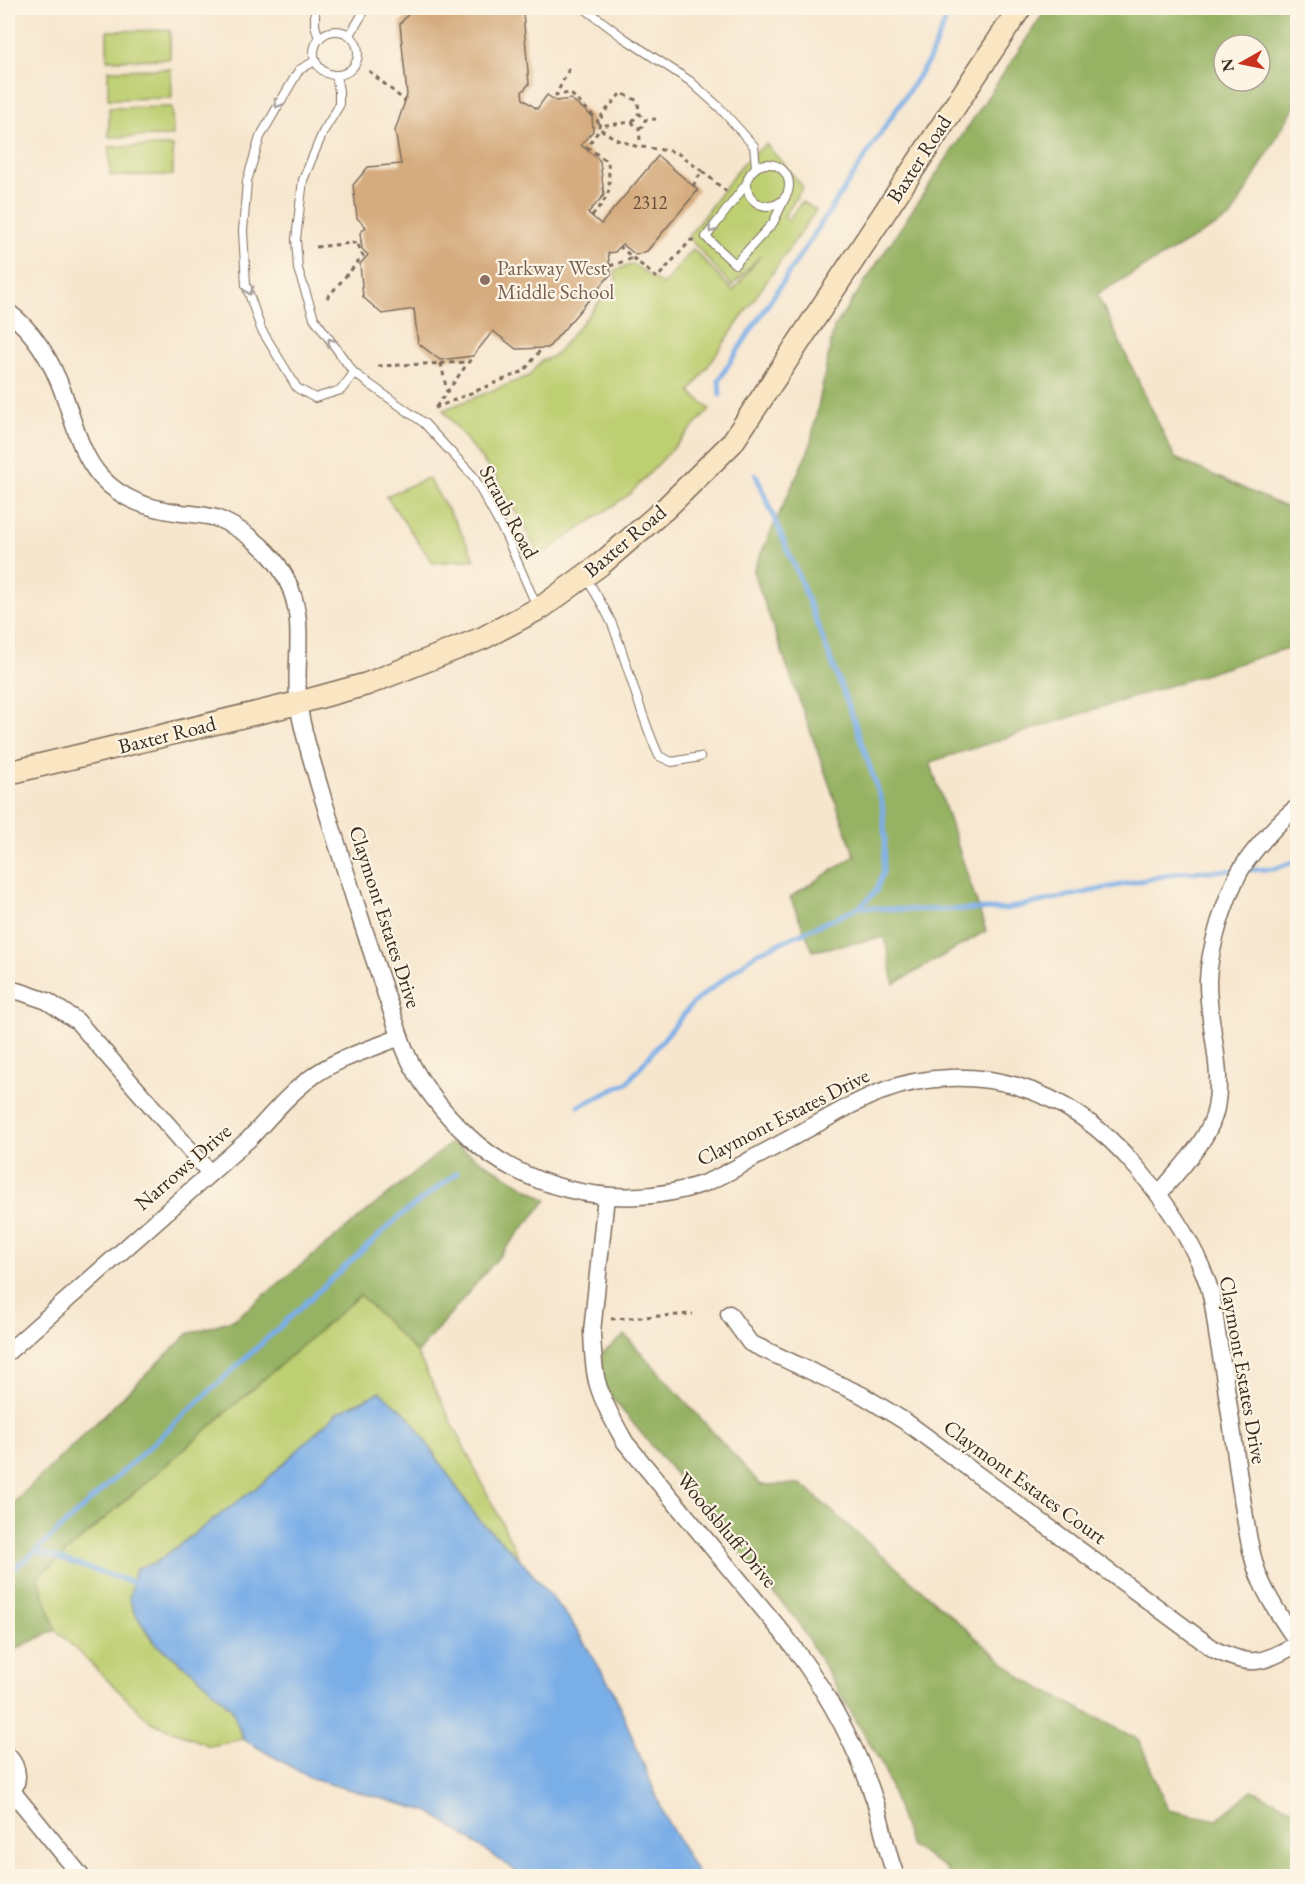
<svg xmlns="http://www.w3.org/2000/svg" width="1305" height="1884" font-family="'EB Garamond',serif">
	<style>
		.green { fill: #becf72; stroke: #7c7c48; stroke-width: 1.5 }
		.forest { fill: #96b264; stroke: #686e41; stroke-width: 1.5; fill-rule: evenodd }
		.water { fill: #7aaee7; stroke: #5a6c82; stroke-width: 1.5 }
		.lines { fill: none; stroke-linecap: round; stroke-linejoin: round }
		.stream { stroke: #7aaee7; stroke-width: 5 }
		.building { fill: #d5ac7f }
		.service-casing { stroke: #7d6c5c; stroke-width: 10 }
		.minor-casing { stroke: #7d6c5c; stroke-width: 19 }
		.secondary-casing { stroke: #7d6c5c; stroke-width: 25 }
		.path { stroke: #7d6c5c; stroke-width: 3; stroke-dasharray: 4.5 4.5; stroke-linecap: butt }
		.service { stroke: #fff; stroke-width: 8 }
		.minor { stroke: #fff; stroke-width: 16 }
		.secondary { stroke: #fbe6c3; stroke-width: 22 }
		.oneway { stroke: #a79f9a }
		.education-dot { fill: #8d6e63; stroke: #fcf5e5; stroke-width: 2 }
		.labels { text-anchor: middle; stroke-width: 4.5; stroke-linejoin: round; paint-order: stroke }
		.number-label { font-size: 18px; fill: #624a36 }
		.street-label { font-size: 21px; fill: #3b2a1e; stroke: #fcf5e5 }
		.education-label { font-size: 21px; fill: #785e54; stroke: #fcf5e5; text-anchor: start }
	</style>
	<rect width="100%" height="100%" fill="#fcf5e5"/>
	<filter id="ink" filterUnits="userSpaceOnUse"><feTurbulence type="fractalNoise" baseFrequency=".0167" numOctaves="2"/><feDisplacementMap in="SourceGraphic" scale="12" xChannelSelector="R" yChannelSelector="G"/><feConvolveMatrix kernelMatrix="1 2 1 2 8 2 1 2 1" color-interpolation-filters="sRGB"/></filter>
	<filter id="wash" filterUnits="userSpaceOnUse"><feTurbulence type="fractalNoise" baseFrequency=".008" numOctaves="4" result="noise"/><feDisplacementMap in="SourceGraphic" scale="24" xChannelSelector="R" yChannelSelector="G"/><feGaussianBlur stdDeviation="1.35" result="paint"/><feColorMatrix in="noise" values="0 0 0 0 0 0 0 0 0 0 0 0 0 0 0 0 0 1.4 0 .05"/><feComposite in="paint" operator="in"/></filter>
	<g filter="url(#wash)">
		<rect width="100%" height="100%" fill="#f7e6ce"/>
		<g class="green">
			<polygon points="170,30 170,59 107,60 107,31"/>
			<polygon points="171,69 172,98 108,99 108,70"/>
			<polygon points="172,107 173,136 109,137 109,108"/>
			<polygon points="766,144 803,187 784,217 788,220 802,202 816,210 690,392 710,409 630,494 540,556 498,480 443,410 529,376 541,361 554,356 616,282 615,270 633,264 663,285 693,249 733,291 761,255 732,286 688,237 743,163"/>
			<polygon points="173,146 173,175 110,176 109,147"/>
			<polygon points="428,478 456,523 475,559 433,563 386,496"/>
			<polygon points="360,1294 417,1353 520,1559 477,1518 408,1415 338,1412 264,1482 155,1563 136,1568 130,1598 134,1612 154,1643 198,1676 232,1709 243,1739 210,1746 151,1722 56,1630 37,1578"/>
		</g>
		<g class="forest">
			<path d="M1047,8h250v94l-66,115 -134,77 78,164 117,52 5,-3v138l-367,117 56,169 -92,53 -9,-47 -72,14 -23,-54 65,-41 -102,-285 57,-124 24,-119zM1224,45h36v36h-36z"/>
			<polygon points="451,1143 547,1200 417,1353 360,1295 38,1577 56,1630 8,1652 8,1508 188,1334 235,1319"/>
			<polygon points="625,1335 761,1485 801,1484 1023,1679 1139,1740 1168,1810 1217,1820 1252,1790 1297,1811 1297,1876 948,1876 946,1868 910,1846 883,1766 798,1622 613,1399 592,1362"/>
		</g>
		<polygon class="water" points="380,1392 408,1415 477,1518 520,1559 571,1621 613,1690 665,1817 699,1876 523,1876 430,1812 312,1779 243,1739 232,1709 198,1676 155,1643 134,1612 129,1598 136,1568 155,1563 264,1482 338,1412"/>
		<g class="lines">
			<g class="stream">
				<polyline points="720,395 719,380 730,362 929,60 951,8"/>
				<polyline points="861,907 910,910 1006,909 1183,872 1274,869 1298,860"/>
				<polyline points="579,1106 627,1083 694,1002 757,953 860,907 876,891 883,872 885,838 882,802 852,715 801,582 756,475"/>
				<polyline points="36,1551 399,1217 457,1173"/>
				<polyline points="8,1573 36,1551 137,1584"/>
			</g>
		</g>
		<g id="blocks">
			<polygon class="building" points="413,8 518,8 523,12 529,84 522,92 523,99 537,109 547,95 556,101 571,99 592,116 593,131 581,145 600,161 604,195 588,213 601,224 658,156 698,190 647,251 636,255 622,244 615,252 608,253 611,274 548,348 516,349 493,331 473,356 440,360 418,343 414,309 382,314 363,297 360,264 368,255 362,249 360,233 366,227 357,218 353,185 368,167 401,164 395,131 407,95 400,24"/>
		</g>
	</g>
	<g filter="url(#ink)">
		<use href="#blocks" fill-opacity="0" stroke="#7d6c5c" stroke-width="1.5"/>
		<g class="lines">
			<defs>
				<g id="service">
					<polyline points="315,8 315,25 319,39"/>
					<polyline points="584,8 624,38 690,81 719,107 754,146 756,167"/>
					<circle cx="336" cy="53" r="22"/>
					<polyline points="350,35 366,8"/>
					<polyline points="315,61 299,70 260,137 247,181 243,231 246,285 261,329 297,388 315,398 341,390 354,373 314,318 298,269 296,239 303,180 323,132 339,106 339,91 336,75"/>
					<circle cx="768" cy="185" r="21"/>
					<polyline points="747,183 706,237 735,264 773,223 785,198"/>
					<polyline points="354,373 424,423 473,476 506,536 538,609"/>
					<path d="M585,576c10,17 22,34 29,53 16,42 26,86 45,127l13,6 28,-5"/>
				</g>
				<g id="minor">
					<path d="M8,312c27,20 45,52 56,83 10,28 17,60 37,82 22,24 50,32 81,36 11,1 23,2 34,5 23,9 48,27 62,47 34,49 14,92 21,143 4,26 13,52 20,77 14,47 29,94 44,141 10,29 19,58 29,86 6,18 11,37 20,53 14,26 35,51 56,71 27,26 63,44 99,53 44,11 92,10 135,-5 17,-6 34,-16 50,-25 24,-13 47,-25 70,-38 20,-11 40,-23 61,-30 42,-16 92,-17 134,-5 48,14 88,44 120,82 29,34 56,73 71,116 6,17 7,37 10,55 9,49 15,97 22,146 5,30 8,61 18,89 10,25 25,47 40,69"/>
					<polyline points="8,989 21,992 47,1001 77,1021 210,1173"/>
					<path d="M1159,1194c20,-25 51,-54 57,-86 8,-43 -9,-85 -8,-128 1,-31 17,-81 32,-109 10,-17 41,-53 58,-64"/>
					<path d="M606,1196l-14,136c1,18 1,37 6,53 6,20 17,39 27,57l157,190c40,51 72,107 93,169 8,25 11,51 21,75"/>
					<path d="M729,1314l21,29 112,52 44,27 309,228c40,18 45,13 83,-6"/>
					<path d="M8,1352l241,-213c20,-21 39,-45 63,-62 25,-19 60,-28 88,-40"/>
					<path d="M8,1756c11,11 13,28 0,39"/>
					<polyline points="12,1791 81,1876"/>
				</g>
				<polyline id="secondary" points="8,773 298,703 367,684 483,638 542,607 601,564 666,508 732,443 1020,8"/>
			</defs>
			<use href="#service" class="service-casing"/>
			<use href="#minor" class="minor-casing"/>
			<use href="#secondary" class="secondary-casing"/>
			<g class="path">
				<polyline points="569,69 556,95 570,93 597,119 599,125"/>
				<polyline points="369,71 405,101"/>
				<polyline points="632,122 639,113"/>
				<polyline points="639,128 643,126 645,120 656,119"/>
				<polyline points="640,140 639,128 637,128 632,122 599,126 602,115 621,93 638,101 639,113 645,120"/>
				<polyline points="693,186 702,171 727,192"/>
				<path d="M592,216c20,-24 18,-22 16,-54l-21,-15 13,-18 16,10 19,7 41,6 26,19"/>
				<polyline points="619,246 657,278 691,240 694,240"/>
				<polyline points="316,247 362,242"/>
				<polyline points="610,266 633,258"/>
				<polyline points="327,298 363,256 357,243"/>
				<polyline points="441,363 447,392"/>
				<polyline points="378,366 469,362"/>
				<polyline points="436,407 473,356"/>
				<polyline points="435,408 524,371 542,348"/>
				<polyline points="611,1319 693,1314"/>
			</g>
			<use href="#service" class="service"/>
			<use href="#minor" class="minor"/>
			<use href="#secondary" class="secondary"/>
		</g>
		<defs><path id="oneway-chevron" d="M-2-3.5L2.5 0L-2 3.5" fill="none" stroke-width="1.6" stroke-linecap="round" stroke-linejoin="round" transform="scale(1.5)"/></defs>
		<g class="oneway">
			<use href="#oneway-chevron" transform="translate(278 104) rotate(120)"/>
			<use href="#oneway-chevron" transform="translate(712 229) rotate(125)"/>
			<use href="#oneway-chevron" transform="translate(249 291) rotate(74)"/>
			<use href="#oneway-chevron" transform="translate(331 342) rotate(-125)"/>
		</g>
	</g>
	<circle class="education-dot" cx="485" cy="280" r="6"/>
	<g class="labels">
		<g class="number-label">
			<text x="650" y="209">2312</text>
		</g>
		<g class="street-label">
			<text transform="translate(919 159) rotate(-57)" y="7">Baxter Road</text>
			<text transform="translate(509 512) rotate(62)" y="7">Straub Road</text>
			<text transform="translate(625 541) rotate(-40)" y="7">Baxter Road</text>
			<text transform="translate(167 735) rotate(-14)" y="7">Baxter Road</text>
			<text transform="translate(385 917) rotate(72)" y="7">Claymont Estates Drive</text>
			<text transform="translate(783 1117) rotate(-27)" y="7">Claymont Estates Drive</text>
			<text transform="translate(183 1167) rotate(-41)" y="7">Narrows Drive</text>
			<text transform="translate(1243 1370) rotate(80)" y="7">Claymont Estates Drive</text>
			<text transform="translate(1025 1482) rotate(36)" y="7">Claymont Estates Court</text>
			<text transform="translate(727 1530) rotate(50)" y="7">Woodsbluff Drive</text>
		</g>
		<g class="education-label">
			<text x="497" y="275">Parkway West<tspan x="497" dy="24">Middle School</tspan></text>
		</g>
	</g>
	<rect width="1305" height="1884" fill="none" stroke="#fcf5e5" stroke-width="30"/>
	<g transform="translate(1242 63) rotate(261)"><circle r="28" fill="#fcf5e5" stroke="#afa495" stroke-width="1.5"/>
	<path d="M0-4.5L10 22L0 15L-10 22Z" fill="#c8321e"/>
	<text y="-9" font-size="16" font-weight="bold" text-anchor="middle" fill="#3b2a1e">N</text>
	</g>
</svg>
